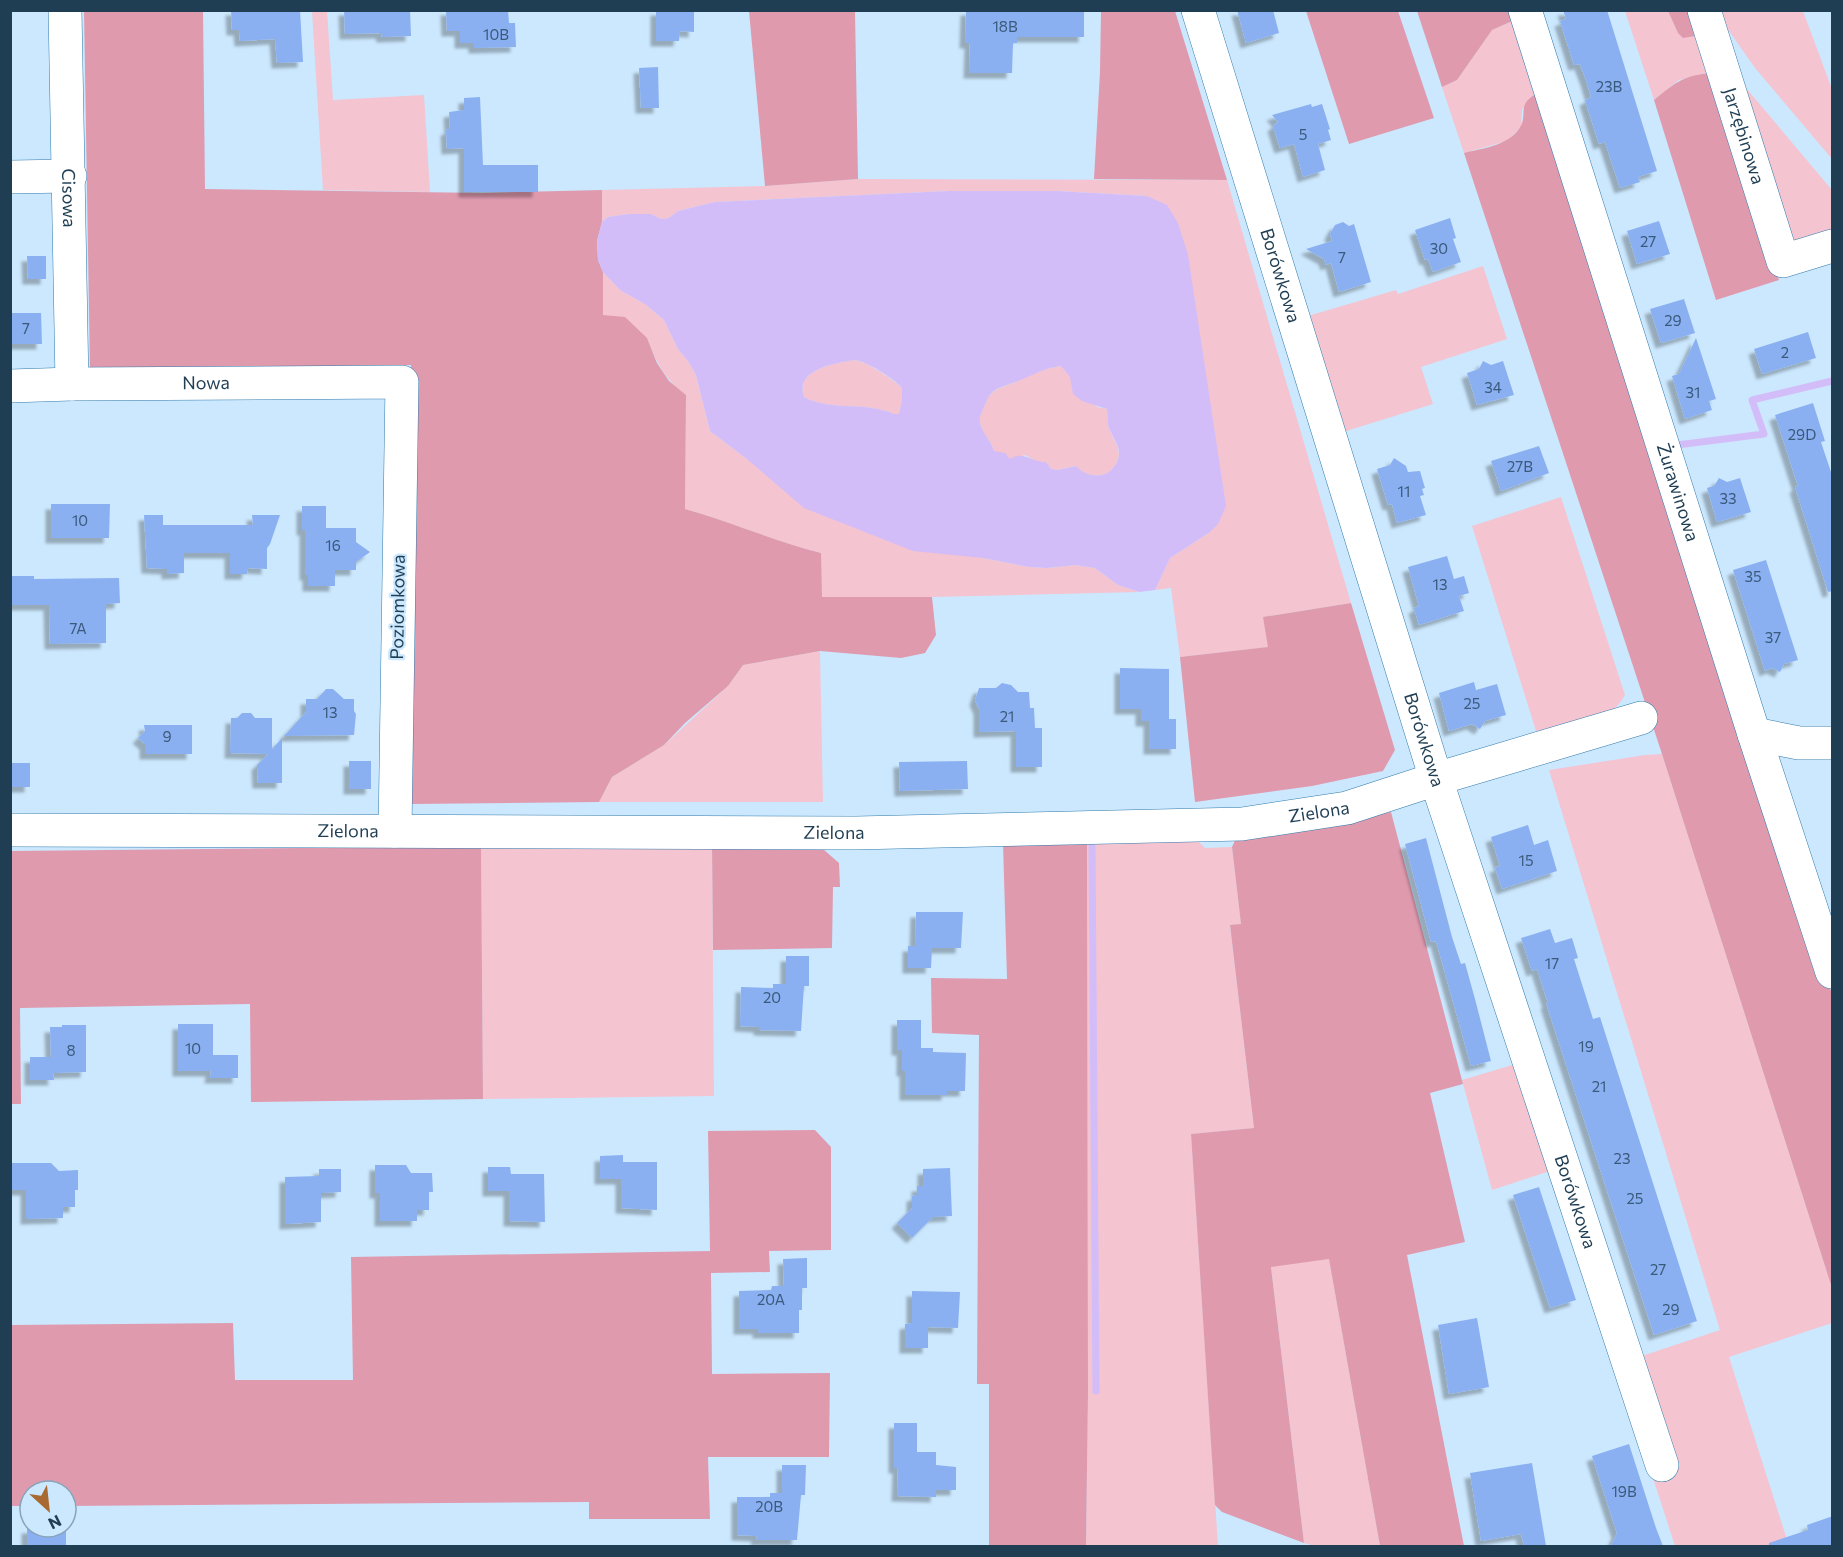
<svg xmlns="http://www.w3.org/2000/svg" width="1843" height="1557" font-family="Commissioner,sans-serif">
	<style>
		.green { fill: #f4c4d1 }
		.forest { fill: #df9aae }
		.water { fill: #d2bdf9; fill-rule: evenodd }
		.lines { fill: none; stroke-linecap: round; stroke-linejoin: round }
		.stream { stroke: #d2bdf9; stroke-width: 7 }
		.building { fill: #8ab0f2; filter: url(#shadow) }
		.minor-casing { stroke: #317bab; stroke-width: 34 }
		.minor { stroke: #fff; stroke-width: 33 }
		.labels { text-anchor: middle; stroke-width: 4.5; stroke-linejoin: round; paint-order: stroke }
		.number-label { font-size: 15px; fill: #3a5a7b }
		.street-label { font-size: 18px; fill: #1f3e53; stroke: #cce8fe }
	</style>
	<defs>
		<filter id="shadow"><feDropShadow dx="-5.5" dy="5.5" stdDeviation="1.5" flood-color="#0004"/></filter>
	</defs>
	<rect width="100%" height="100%" fill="#cce8fe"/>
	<g class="green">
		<polygon points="312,11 327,11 333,100 424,95 430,192 323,190"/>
		<polygon points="1625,11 1668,11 1678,33 1701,35 1713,73 1679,80 1654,100"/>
		<polygon points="1715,11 1803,11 1832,89 1832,159 1755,68"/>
		<polygon points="1519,18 1542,91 1522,109 1521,127 1507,141 1464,153 1442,87 1457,80 1492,30"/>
		<polygon points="1741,82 1832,190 1832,232 1785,246"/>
		<polygon points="858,179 1227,180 1351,603 1264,617 1269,647 1180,657 1171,588 1155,590 1170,558 1210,532 1147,196 1056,191 949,191 715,202 678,211 669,218 661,219 651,214 629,214 608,217 602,222 602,190 765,186"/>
		<polygon points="1483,266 1507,339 1421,367 1433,404 1343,432 1308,316 1396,290 1398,294"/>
		<path d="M603,272l17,18 25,14 19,16 14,29 10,12 8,14 14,56 37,28 236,99 46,9 18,1 28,-3 20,3 23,17 21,7 -207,5h-111v-44c-47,-12 -90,-31 -136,-44l1,-114c-21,-15 -30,-34 -39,-57l-44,-23z"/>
		<path d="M854,360c12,1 39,19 48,28v12l-3,14h-5c-28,-13 -62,-2 -90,-17 -9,-28 31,-34 50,-37z"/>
		<path d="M1061,366l36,41 10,2c1,6 0,14 2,19 5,15 17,25 4,40 -4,4 -6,6 -12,7 -9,2 -19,-2 -26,-9l-17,4 -7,-1 -5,-7 -6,1 -15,-8 -15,5 -16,-9c-3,-12 -16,-21 -14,-34 0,-2 8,-20 9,-21 7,-9 20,-11 29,-15 15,-7 26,-13 43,-15z"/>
		<path d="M1561,497l64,198c-18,33 -56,30 -89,36l-64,-205z"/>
		<polygon points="820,651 823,802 599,802 612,777 664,745 728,686 743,665"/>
		<polygon points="1662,754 1832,1288 1832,1323 1729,1357 1789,1546 1675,1546 1652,1475 1636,1358 1720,1330 1549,770 1645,755"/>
		<polygon points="1197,840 1205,848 1232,847 1241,924 1230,926 1254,1128 1191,1134 1218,1546 1086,1546 1088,1394 1087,842"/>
		<polygon points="712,843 714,1096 483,1099 481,846"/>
		<polygon points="1519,1063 1553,1170 1492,1190 1462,1080"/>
		<polygon points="1329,1259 1380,1546 1315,1546 1304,1543 1271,1266"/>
	</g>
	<g class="forest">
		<path d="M84,11h119l2,178 278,4 119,-3v32l-5,19 1,19 5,12v43l22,2 22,21 10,25 12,18 17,14 -1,114c46,13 89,32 136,44l1,44h110l4,38 -11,18 -24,5 -81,-7 -77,14 -15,21 -43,37 -21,22 -52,32 -13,25 -189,2 1,-439 -321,4z"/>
		<polygon points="749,11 855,11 858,179 765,186"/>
		<polygon points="1101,11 1175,11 1227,180 1094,179 1100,72"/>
		<polygon points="1306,11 1398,11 1434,118 1349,144"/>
		<polygon points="1417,11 1516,11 1519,18 1492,30 1457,80 1442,87"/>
		<polygon points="1668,11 1693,11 1701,35 1683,38 1678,33"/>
		<path d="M1713,73l66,207 -63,20 -62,-200c22,-18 30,-25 59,-27z"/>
		<path d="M1542,91l105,337 185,566v294l-170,-534 -198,-601c19,-5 43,-7 55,-24 11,-16 -6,-25 23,-38z"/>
		<polygon points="1351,603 1395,750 1383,771 1312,786 1195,802 1180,657 1268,647 1263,617"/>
		<polygon points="1391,812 1463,1084 1430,1093 1465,1242 1407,1255 1464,1546 1380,1546 1329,1259 1271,1267 1304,1543 1222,1512 1215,1505 1191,1134 1254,1128 1230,925 1241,924 1232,847 1237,836 1322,826"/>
		<polygon points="815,842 839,863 840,887 833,887 832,948 713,950 712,843"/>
		<polygon points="1087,842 1088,1394 1086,1546 989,1546 989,1384 977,1384 979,1035 932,1033 931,978 1007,979 1003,843"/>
		<polygon points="481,846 483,1099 251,1102 250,1004 20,1008 21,1104 11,1104 10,851"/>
		<polygon points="815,1130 831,1147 831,1250 769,1251 770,1272 711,1273 712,1374 830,1373 829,1457 708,1457 710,1519 589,1519 589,1502 66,1506 66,1491 30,1491 30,1506 11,1506 11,1325 233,1323 235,1380 353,1380 351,1257 710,1251 708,1131"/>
	</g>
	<path class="water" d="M949,191h107l91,5 20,9 11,18 10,32 38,251 -8,18 -8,8 -40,26 -15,32 -16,2 -21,-7 -23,-17 -20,-3 -28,3 -18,-1 -46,-9 -70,-7 -109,-43 -57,-49 -37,-28 -14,-56 -8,-14 -10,-12 -14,-29 -19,-16 -25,-14 -17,-18 -5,-12 -1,-19 5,-19 6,-5 21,-3h22l10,5 8,-1 9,-7 37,-9zM854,360c13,1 39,18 48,28v12l-3,14h-5c-28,-13 -62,-2 -90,-17 -10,-28 32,-34 50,-37zM1061,366l9,11 3,17 9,7 25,8c1,6 0,14 2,19 6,15 17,25 4,40 -4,4 -6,6 -12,7 -9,2 -19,-2 -25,-9l-18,4 -7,-1 -5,-7c-14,1 -22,-12 -36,-3l-5,-6 -11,-2c-3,-12 -16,-21 -14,-34 0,-2 8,-19 9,-21 6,-9 19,-11 29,-15 15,-6 26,-13 43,-15z"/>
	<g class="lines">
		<g class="stream">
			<polyline points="1677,445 1764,434 1752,400 1832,381"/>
			<polyline points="1092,847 1096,1391"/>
		</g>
	</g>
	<g class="building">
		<polygon points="231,10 300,10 303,62 277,63 275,39 240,41 239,30 232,30"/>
		<polygon points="344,10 410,10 411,36 382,37 381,33 345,34"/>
		<polygon points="446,10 508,10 509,23 515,23 516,47 474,48 474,43 460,43 460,31 447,31"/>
		<polygon points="656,10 694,10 694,32 680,31 679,41 656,41"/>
		<polygon points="966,10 1084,10 1084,37 1017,37 1017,43 1013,43 1012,73 969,73 970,43 965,43"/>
		<polygon points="1237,10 1273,10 1279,33 1246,43"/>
		<polygon points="1563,10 1607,10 1657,171 1638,177 1640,182 1620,188 1605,142 1599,144 1585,100 1591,97 1586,80 1580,64 1574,65 1560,21 1566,19"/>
		<polygon points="658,67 659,108 641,108 639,68"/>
		<polygon points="480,97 483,165 538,165 538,192 464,192 464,148 447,149 446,130 450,129 449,112 464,110 464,98"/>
		<polygon points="1311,104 1312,107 1322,104 1330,129 1328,130 1331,140 1318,144 1325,170 1303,177 1294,144 1280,148 1273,126 1278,122 1272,115"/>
		<polygon points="1450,218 1456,238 1453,239 1461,262 1433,272 1428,259 1425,260 1415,230"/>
		<polygon points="1659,221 1670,254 1637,264 1627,231"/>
		<polygon points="1343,222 1349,226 1354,224 1371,282 1339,292 1331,263 1326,265 1324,259 1306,249 1332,241 1330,234 1335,225"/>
		<polygon points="27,256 46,256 46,279 28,279"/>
		<polygon points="1684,299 1695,333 1661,343 1650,309"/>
		<polygon points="10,313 41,313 42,344 10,344"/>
		<polygon points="1808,332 1816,358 1762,374 1754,349"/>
		<polygon points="1696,338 1716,399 1709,401 1712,410 1685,419 1672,376 1679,374"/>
		<polygon points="1483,361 1491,365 1503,361 1514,395 1477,405 1467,373 1479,369"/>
		<polygon points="1813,403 1825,441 1821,442 1833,478 1833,591 1828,592 1795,487 1798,486 1775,415"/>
		<polygon points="1539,446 1549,473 1501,491 1491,461"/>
		<polygon points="1394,458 1406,466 1408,472 1420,471 1425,488 1422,489 1424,495 1420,496 1426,515 1397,523 1392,504 1388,505 1377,469 1390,465"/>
		<polygon points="1719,478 1727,482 1740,478 1751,512 1717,522 1707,488 1714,486"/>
		<polygon points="51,504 110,504 109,538 51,538"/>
		<polygon points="302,506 326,506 326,528 356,528 356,542 370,552 356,562 356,570 335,570 335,586 308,586 308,575 305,575 305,530 302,530"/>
		<polygon points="144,515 163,515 163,525 253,525 252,515 280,515 270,544 267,548 267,569 248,568 247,574 230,574 230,553 184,553 184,573 167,574 167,569 147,568"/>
		<polygon points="1447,556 1454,579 1464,576 1469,593 1459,596 1464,611 1419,625 1414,608 1419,606 1408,567"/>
		<polygon points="1766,560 1798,660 1784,664 1780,672 1772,668 1765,671 1733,570"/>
		<polygon points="10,576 34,576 34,579 119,578 120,603 106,604 106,643 50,644 49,605 10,605"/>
		<polygon points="1120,668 1169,669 1169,719 1176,719 1176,749 1149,749 1149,721 1141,721 1141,709 1120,709"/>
		<polygon points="1474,682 1476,690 1497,684 1506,715 1485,721 1480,729 1472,724 1449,731 1439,693"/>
		<polygon points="1002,683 1011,685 1018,692 1029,692 1030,708 1034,708 1035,728 1042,728 1042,767 1016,767 1016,731 979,732 979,709 975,700 979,688 996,688"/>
		<polygon points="326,689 333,689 344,699 354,699 354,711 356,714 354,735 284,736 306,712 306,699 317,699"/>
		<polygon points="242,713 251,713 255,718 272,718 272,749 282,738 282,783 258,783 257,765 268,754 230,753 231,718 237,718"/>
		<polygon points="144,725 192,725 192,754 145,754 145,744 138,738 145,731"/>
		<rect x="349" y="761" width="22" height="28"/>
		<polygon points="967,761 968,789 900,791 899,762"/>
		<rect x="10" y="763" width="20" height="24"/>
		<polygon points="1528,825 1534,845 1548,840 1557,871 1502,889 1495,867 1500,866 1491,837"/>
		<polygon points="1426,838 1452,937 1461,964 1465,963 1475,999 1491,1061 1471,1066 1436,941 1431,942 1405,844"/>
		<polygon points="916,912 963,912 961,948 932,948 931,968 908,968 908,946 915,946"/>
		<polygon points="1550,929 1555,943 1572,938 1578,958 1574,959 1593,1019 1600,1017 1697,1321 1654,1335 1546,1003 1548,1003 1537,969 1532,971 1521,938"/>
		<polygon points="786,956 809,956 809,986 804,986 801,1031 759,1030 759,1027 740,1026 741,987 773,988 773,984 786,984"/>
		<polygon points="897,1020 921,1020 921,1048 933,1048 933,1052 966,1053 965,1091 947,1091 947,1095 905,1095 905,1071 902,1071 902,1050 897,1050"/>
		<polygon points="178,1024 213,1024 213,1055 238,1055 238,1078 210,1078 211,1071 178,1071"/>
		<polygon points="62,1025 86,1025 86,1072 53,1073 54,1080 30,1080 30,1057 51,1057 50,1027 62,1027"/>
		<polygon points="623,1155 623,1162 657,1162 657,1210 621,1208 621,1179 600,1179 600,1156"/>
		<polygon points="10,1163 51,1163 59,1171 78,1170 78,1190 75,1190 75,1207 63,1207 63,1218 26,1219 26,1190 10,1190"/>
		<polygon points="375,1165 406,1165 411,1173 432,1173 433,1192 429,1192 429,1210 417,1210 417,1221 380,1221 380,1193 375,1193"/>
		<polygon points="488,1167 510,1167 511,1174 544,1174 545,1222 509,1221 509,1191 488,1191"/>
		<polygon points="950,1168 952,1216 933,1217 912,1238 897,1223 912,1208 912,1196 917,1195 917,1186 923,1186 923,1169"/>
		<polygon points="319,1169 341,1169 341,1192 321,1193 321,1222 285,1224 285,1177 319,1176"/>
		<polygon points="1539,1187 1576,1300 1550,1308 1513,1195"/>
		<polygon points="807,1258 807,1288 802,1288 802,1310 799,1310 799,1333 758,1333 758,1329 739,1329 739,1291 771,1290 772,1286 784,1286 783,1259"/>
		<polygon points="912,1291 960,1292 958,1328 928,1327 928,1348 905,1348 905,1324 912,1323"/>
		<polygon points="1477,1318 1489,1387 1449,1394 1438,1325"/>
		<polygon points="894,1423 917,1423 917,1452 936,1452 936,1465 956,1467 956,1490 936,1490 936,1497 897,1496 898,1468 894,1468"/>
		<polygon points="1629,1444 1656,1528 1663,1546 1611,1546 1617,1533 1592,1456"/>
		<polygon points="1532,1463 1546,1546 1524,1546 1521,1534 1481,1541 1470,1473"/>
		<polygon points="782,1465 806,1465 805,1495 801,1495 797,1540 756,1540 757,1536 737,1535 737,1497 770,1497 770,1493 782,1493"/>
		<polygon points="1833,1516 1833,1546 1769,1546 1769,1543 1808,1530 1807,1525"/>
		<rect x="27" y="1528" width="39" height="18"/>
	</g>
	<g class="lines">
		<defs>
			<g id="minor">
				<path id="s1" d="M65,10l7,374"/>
				<path id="s2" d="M1198,10l238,769 226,686"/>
				<path id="s3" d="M1525,10l229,724 78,238"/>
				<path id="s4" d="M1704,10l79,251 49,-15"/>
				<polyline points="10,177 70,176"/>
				<path id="s5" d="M10,386l62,-2 330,-2 -7,449"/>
				<polyline points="1754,734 1799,743 1832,743"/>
				<path id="s6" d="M10,830l846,3 386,-9 105,-16 89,-29 205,-61"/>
			</g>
		</defs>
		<use href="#minor" class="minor-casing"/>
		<use href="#minor" class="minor"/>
	</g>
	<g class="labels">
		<g class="number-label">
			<text x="1005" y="32">18B</text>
			<text x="496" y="40">10B</text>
			<text x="1609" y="92">23B</text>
			<text x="1303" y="140">5</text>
			<text x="1648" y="247">27</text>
			<text x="1439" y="254">30</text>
			<text x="1342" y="263">7</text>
			<text x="1673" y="326">29</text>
			<text x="26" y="334">7</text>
			<text x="1785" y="358">2</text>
			<text x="1493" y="393">34</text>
			<text x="1693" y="398">31</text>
			<text x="1802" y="440">29D</text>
			<text x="1520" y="472">27B</text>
			<text x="1404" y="497">11</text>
			<text x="1728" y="504">33</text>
			<text x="80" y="526">10</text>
			<text x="333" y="551">16</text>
			<text x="1753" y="582">35</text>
			<text x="1440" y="590">13</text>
			<text x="78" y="634">7A</text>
			<text x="1773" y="643">37</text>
			<text x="1472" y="709">25</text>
			<text x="330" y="718">13</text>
			<text x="1007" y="722">21</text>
			<text x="167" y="742">9</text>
			<text x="1526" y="866">15</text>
			<text x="1552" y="969">17</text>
			<text x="772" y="1003">20</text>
			<text x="1586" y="1052">19</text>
			<text x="193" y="1054">10</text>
			<text x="71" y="1056">8</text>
			<text x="1599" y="1092">21</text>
			<text x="1622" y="1164">23</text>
			<text x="1635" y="1204">25</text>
			<text x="1658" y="1275">27</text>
			<text x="771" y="1305">20A</text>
			<text x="1671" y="1315">29</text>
			<text x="1624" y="1497">19B</text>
			<text x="769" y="1512">20B</text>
		</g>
		<g class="street-label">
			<text dy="6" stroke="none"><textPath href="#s4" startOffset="132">Jarzębinowa</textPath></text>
			<text dy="6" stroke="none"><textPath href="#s1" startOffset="188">Cisowa</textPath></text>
			<text dy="6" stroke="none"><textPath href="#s2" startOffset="278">Borówkowa</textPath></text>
			<text dy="6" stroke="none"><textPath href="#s5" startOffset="196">Nowa</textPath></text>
			<text dy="6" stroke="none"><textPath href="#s3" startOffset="506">Żurawinowa</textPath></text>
			<text transform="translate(398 607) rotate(-89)" y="6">Poziomkowa</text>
			<text dy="6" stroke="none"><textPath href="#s2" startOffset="764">Borówkowa</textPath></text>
			<text dy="6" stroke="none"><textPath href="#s6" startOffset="1310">Zielona</textPath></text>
			<text dy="6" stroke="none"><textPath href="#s6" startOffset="338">Zielona</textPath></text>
			<text dy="6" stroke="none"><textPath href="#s6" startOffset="824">Zielona</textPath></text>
			<text dy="6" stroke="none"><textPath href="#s2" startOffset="1250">Borówkowa</textPath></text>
		</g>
	</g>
	<rect width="1843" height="1557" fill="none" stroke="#1f3e53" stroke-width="24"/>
	<g transform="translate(48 1509) rotate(153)"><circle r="28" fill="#cce8fe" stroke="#87a4ba" stroke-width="1.5"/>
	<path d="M0-4.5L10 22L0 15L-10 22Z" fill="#a86a30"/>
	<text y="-9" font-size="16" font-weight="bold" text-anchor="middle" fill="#1f3e53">N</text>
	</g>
</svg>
